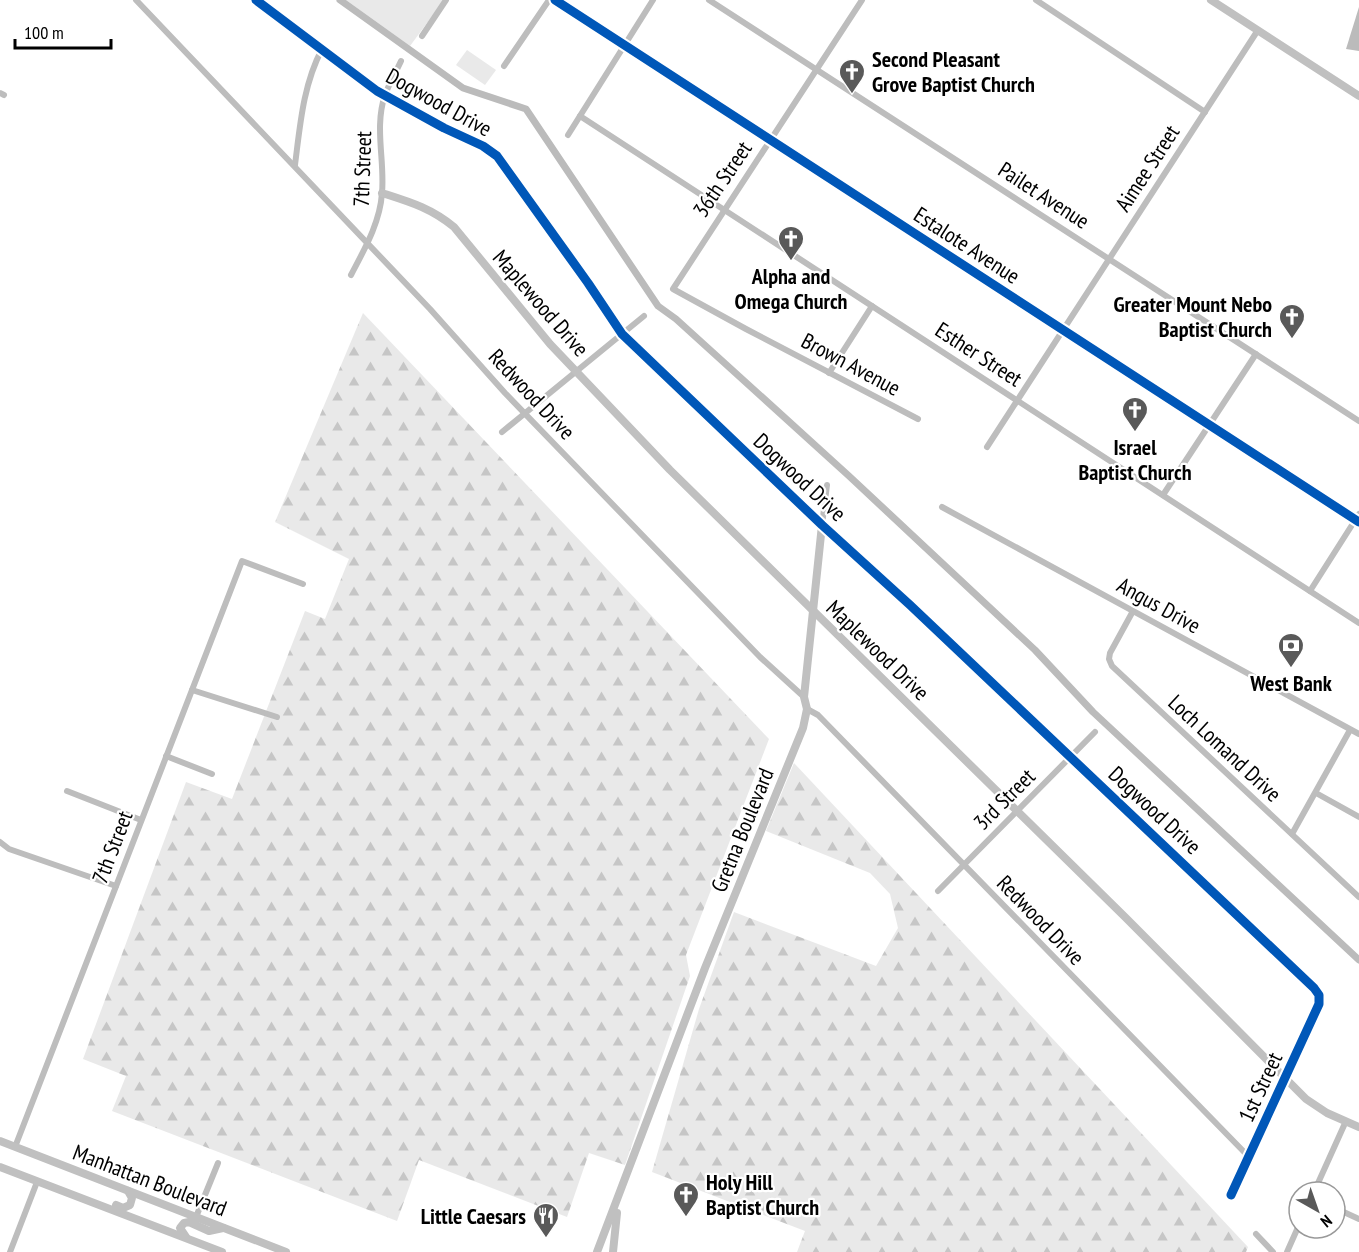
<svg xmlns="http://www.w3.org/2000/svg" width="1359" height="1252" font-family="'PT Sans Narrow',sans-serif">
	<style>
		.forest { fill: url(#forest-firs) }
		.green { fill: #e9e9e9 }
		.water { fill: #bbb }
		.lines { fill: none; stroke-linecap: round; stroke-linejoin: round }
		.canal { stroke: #bbb; stroke-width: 7 }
		.street { stroke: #bdbdbd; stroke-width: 6 }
		.secondary { stroke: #c0c0c0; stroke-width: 8 }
		.cycleway-casing { stroke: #fff; stroke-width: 13 }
		.cycleway { stroke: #0057b8; stroke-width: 9 }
		.labels { text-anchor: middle; stroke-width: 4.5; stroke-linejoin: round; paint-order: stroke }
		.poi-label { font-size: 22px; font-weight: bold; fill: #000; stroke: #fff }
		.street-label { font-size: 22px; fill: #000; stroke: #fff }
	</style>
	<defs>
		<pattern id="forest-firs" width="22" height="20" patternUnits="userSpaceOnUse" patternTransform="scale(1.5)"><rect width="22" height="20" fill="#e9e9e9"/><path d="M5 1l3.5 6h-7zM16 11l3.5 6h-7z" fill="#c6c6c6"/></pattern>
	</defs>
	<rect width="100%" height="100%" fill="#fff"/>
	<g class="forest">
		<polygon points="363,313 769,739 686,955 690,976 625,1165 589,1153 567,1217 419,1160 397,1221 112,1111 126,1076 83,1059 186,782 232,799 305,611 325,619 349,559 275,522"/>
		<polygon points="794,763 1248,1247 1246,1252 797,1252 805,1231 652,1172 699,1009 734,912 876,966 898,928 890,894 870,873 766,831"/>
	</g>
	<g class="green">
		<polygon points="346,0 444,0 410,46"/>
		<polygon points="467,50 496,70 485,85 456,65"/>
	</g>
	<polygon class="water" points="1359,7 1359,51 1346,49"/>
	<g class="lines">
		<polyline class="canal" points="340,0 463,88 526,109 658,306 676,319 849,476 1035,650 1093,712 1359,960"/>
		<g class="street">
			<polyline points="136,0 430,309 505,393 760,657 804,697"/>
			<polyline points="256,0 377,91 444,128 483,146 497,156 588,283 622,334 822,525 910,605 1314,988 1319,995 1319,1004 1231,1195"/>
			<polyline points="555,0 1359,522"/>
			<polyline points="709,0 1359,421"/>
			<polyline points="862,0 673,289 746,329 918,419"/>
			<polyline points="1036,0 1205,112"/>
			<polyline points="422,36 446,0"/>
			<polyline points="504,66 549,0"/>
			<polyline points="0,93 4,95"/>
			<polyline points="580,116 1359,623"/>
			<polyline points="568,135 653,0"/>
			<path d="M295,165c5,-39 8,-80 27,-116"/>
			<path d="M351,275c13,-25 29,-52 31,-82 3,-32 -8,-66 3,-98 4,-11 11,-23 16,-34"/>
			<polyline points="829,373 872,306"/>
			<polyline points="502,432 644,316"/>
			<polyline points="987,447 1258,30"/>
			<polyline points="1163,495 1256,354"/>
			<polyline points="942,507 1359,734"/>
			<polyline points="822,525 827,485"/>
			<polyline points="1310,591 1359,514"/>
			<polyline points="1133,611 1110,653 1109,659 1112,666 1359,897"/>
			<polyline points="192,690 277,717"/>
			<polyline points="807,709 818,715 1249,1157"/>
			<polyline points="166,756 212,774"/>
			<polyline points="67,791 141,820"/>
			<polyline points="1316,793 1359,817"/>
			<polyline points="1292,834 1350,730"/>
			<polyline points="0,842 9,849 116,886"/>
			<polyline points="938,891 1095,732"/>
			<polyline points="15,1147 242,561 303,584"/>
			<polyline points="1314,1192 1346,1121"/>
			<polyline points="1335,1208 1359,1219"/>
			<polyline points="196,1217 218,1163"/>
			<polyline points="1256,1234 1273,1252"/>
			<polyline points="10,1252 37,1182"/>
			<polyline points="1287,1252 1299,1225"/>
		</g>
		<g class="secondary">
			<polyline points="1211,0 1359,96"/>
			<path d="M382,193c28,9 49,15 72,34l96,117 120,126 455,447 181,182 21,14 32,14"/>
			<polyline points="0,1141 286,1252"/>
			<polyline points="0,1167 222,1252"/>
			<polyline points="116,1205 123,1208 130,1205 132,1198 128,1191"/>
			<polyline points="186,1237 180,1228 184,1223 189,1222 209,1231 223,1228"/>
			<polyline points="597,1252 705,968 803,728 807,709 804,697 822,525"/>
			<polyline points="613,1252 617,1213"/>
		</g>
		<defs>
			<g id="cycleway">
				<polyline points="256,0 377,91 444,128 483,146 497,156 588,283 622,334 822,525 910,605 1314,988 1319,995 1319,1004 1231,1195"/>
				<polyline points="555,0 1359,522"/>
			</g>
		</defs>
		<use href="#cycleway" class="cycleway-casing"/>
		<use href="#cycleway" class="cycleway"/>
	</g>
	<defs>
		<symbol id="church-pin" viewBox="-11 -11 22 30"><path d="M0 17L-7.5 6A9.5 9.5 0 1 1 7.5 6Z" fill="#595959" stroke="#fff"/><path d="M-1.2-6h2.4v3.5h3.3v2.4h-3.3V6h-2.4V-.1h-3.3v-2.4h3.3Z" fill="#fff"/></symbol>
		<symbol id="bank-pin" viewBox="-11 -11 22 30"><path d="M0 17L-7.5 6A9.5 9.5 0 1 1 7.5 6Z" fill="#595959" stroke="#fff"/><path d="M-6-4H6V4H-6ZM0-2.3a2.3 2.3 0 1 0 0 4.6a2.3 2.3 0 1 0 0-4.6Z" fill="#fff"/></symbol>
		<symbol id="restaurant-pin" viewBox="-11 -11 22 30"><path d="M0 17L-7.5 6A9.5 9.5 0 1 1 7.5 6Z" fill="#595959" stroke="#fff"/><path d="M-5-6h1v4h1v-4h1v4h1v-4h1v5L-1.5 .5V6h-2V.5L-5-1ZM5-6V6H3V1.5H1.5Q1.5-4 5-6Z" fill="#fff"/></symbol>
	</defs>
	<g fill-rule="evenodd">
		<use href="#church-pin" x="837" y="57" width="30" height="40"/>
		<use href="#church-pin" x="776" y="224" width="30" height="40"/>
		<use href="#church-pin" x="1277" y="302" width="30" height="40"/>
		<use href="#church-pin" x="1120" y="395" width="30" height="40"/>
		<use href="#bank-pin" x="1276" y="631" width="30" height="40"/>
		<use href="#church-pin" x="671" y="1180" width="30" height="40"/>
		<use href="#restaurant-pin" x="531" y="1201" width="30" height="40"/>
	</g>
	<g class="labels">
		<g class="poi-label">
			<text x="872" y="67" text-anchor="start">Second Pleasant<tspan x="872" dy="25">Grove Baptist Church</tspan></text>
			<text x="791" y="284">Alpha and<tspan x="791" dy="25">Omega Church</tspan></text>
			<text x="1272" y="312" text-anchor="end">Greater Mount Nebo<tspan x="1272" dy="25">Baptist Church</tspan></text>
			<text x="1135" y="455">Israel<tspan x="1135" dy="25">Baptist Church</tspan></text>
			<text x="1291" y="691">West Bank</text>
			<text x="706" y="1190" text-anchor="start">Holy Hill<tspan x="706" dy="25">Baptist Church</tspan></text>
			<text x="526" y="1224" text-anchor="end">Little Caesars</text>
		</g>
		<g class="street-label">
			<text transform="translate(439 102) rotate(29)" y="8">Dogwood Drive</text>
			<text transform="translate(1147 168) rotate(-57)" y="8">Aimee Street</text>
			<text transform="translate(362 169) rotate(-88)" y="8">7th Street</text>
			<text transform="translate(722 179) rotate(-56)" y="8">36th Street</text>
			<text transform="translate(1044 195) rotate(33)" y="8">Pailet Avenue</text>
			<text transform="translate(967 245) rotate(33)" y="8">Estalote Avenue</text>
			<text transform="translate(541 303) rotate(49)" y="8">Maplewood Drive</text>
			<text transform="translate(979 354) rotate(33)" y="8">Esther Street</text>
			<text transform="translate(851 364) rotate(28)" y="8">Brown Avenue</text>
			<text transform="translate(532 394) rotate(47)" y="8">Redwood Drive</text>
			<text transform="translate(800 477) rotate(43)" y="8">Dogwood Drive</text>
			<text transform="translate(1159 605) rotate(29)" y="8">Angus Drive</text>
			<text transform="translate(878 650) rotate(44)" y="8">Maplewood Drive</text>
			<text transform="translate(1225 748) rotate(43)" y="8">Loch Lomand Drive</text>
			<text transform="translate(1004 799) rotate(-45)" y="8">3rd Street</text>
			<text transform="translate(1155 810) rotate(43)" y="8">Dogwood Drive</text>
			<text transform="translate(742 830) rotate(-68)" y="8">Gretna Boulevard</text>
			<text transform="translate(112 847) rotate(-69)" y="8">7th Street</text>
			<text transform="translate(1041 920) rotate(46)" y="8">Redwood Drive</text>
			<text transform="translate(1260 1087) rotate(-65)" y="8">1st Street</text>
			<text transform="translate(150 1180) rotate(21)" y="8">Manhattan Boulevard</text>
		</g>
	</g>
	<g transform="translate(1317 1210) rotate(140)"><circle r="28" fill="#ffffff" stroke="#999999" stroke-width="1.5"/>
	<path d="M0-4.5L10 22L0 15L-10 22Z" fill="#595959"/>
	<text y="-9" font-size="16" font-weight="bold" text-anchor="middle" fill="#000000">N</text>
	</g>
	<path d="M15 39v9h96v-9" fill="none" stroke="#000000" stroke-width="3"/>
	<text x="24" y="39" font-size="18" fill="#000000" stroke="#ffffff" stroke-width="4.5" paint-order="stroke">100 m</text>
</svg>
